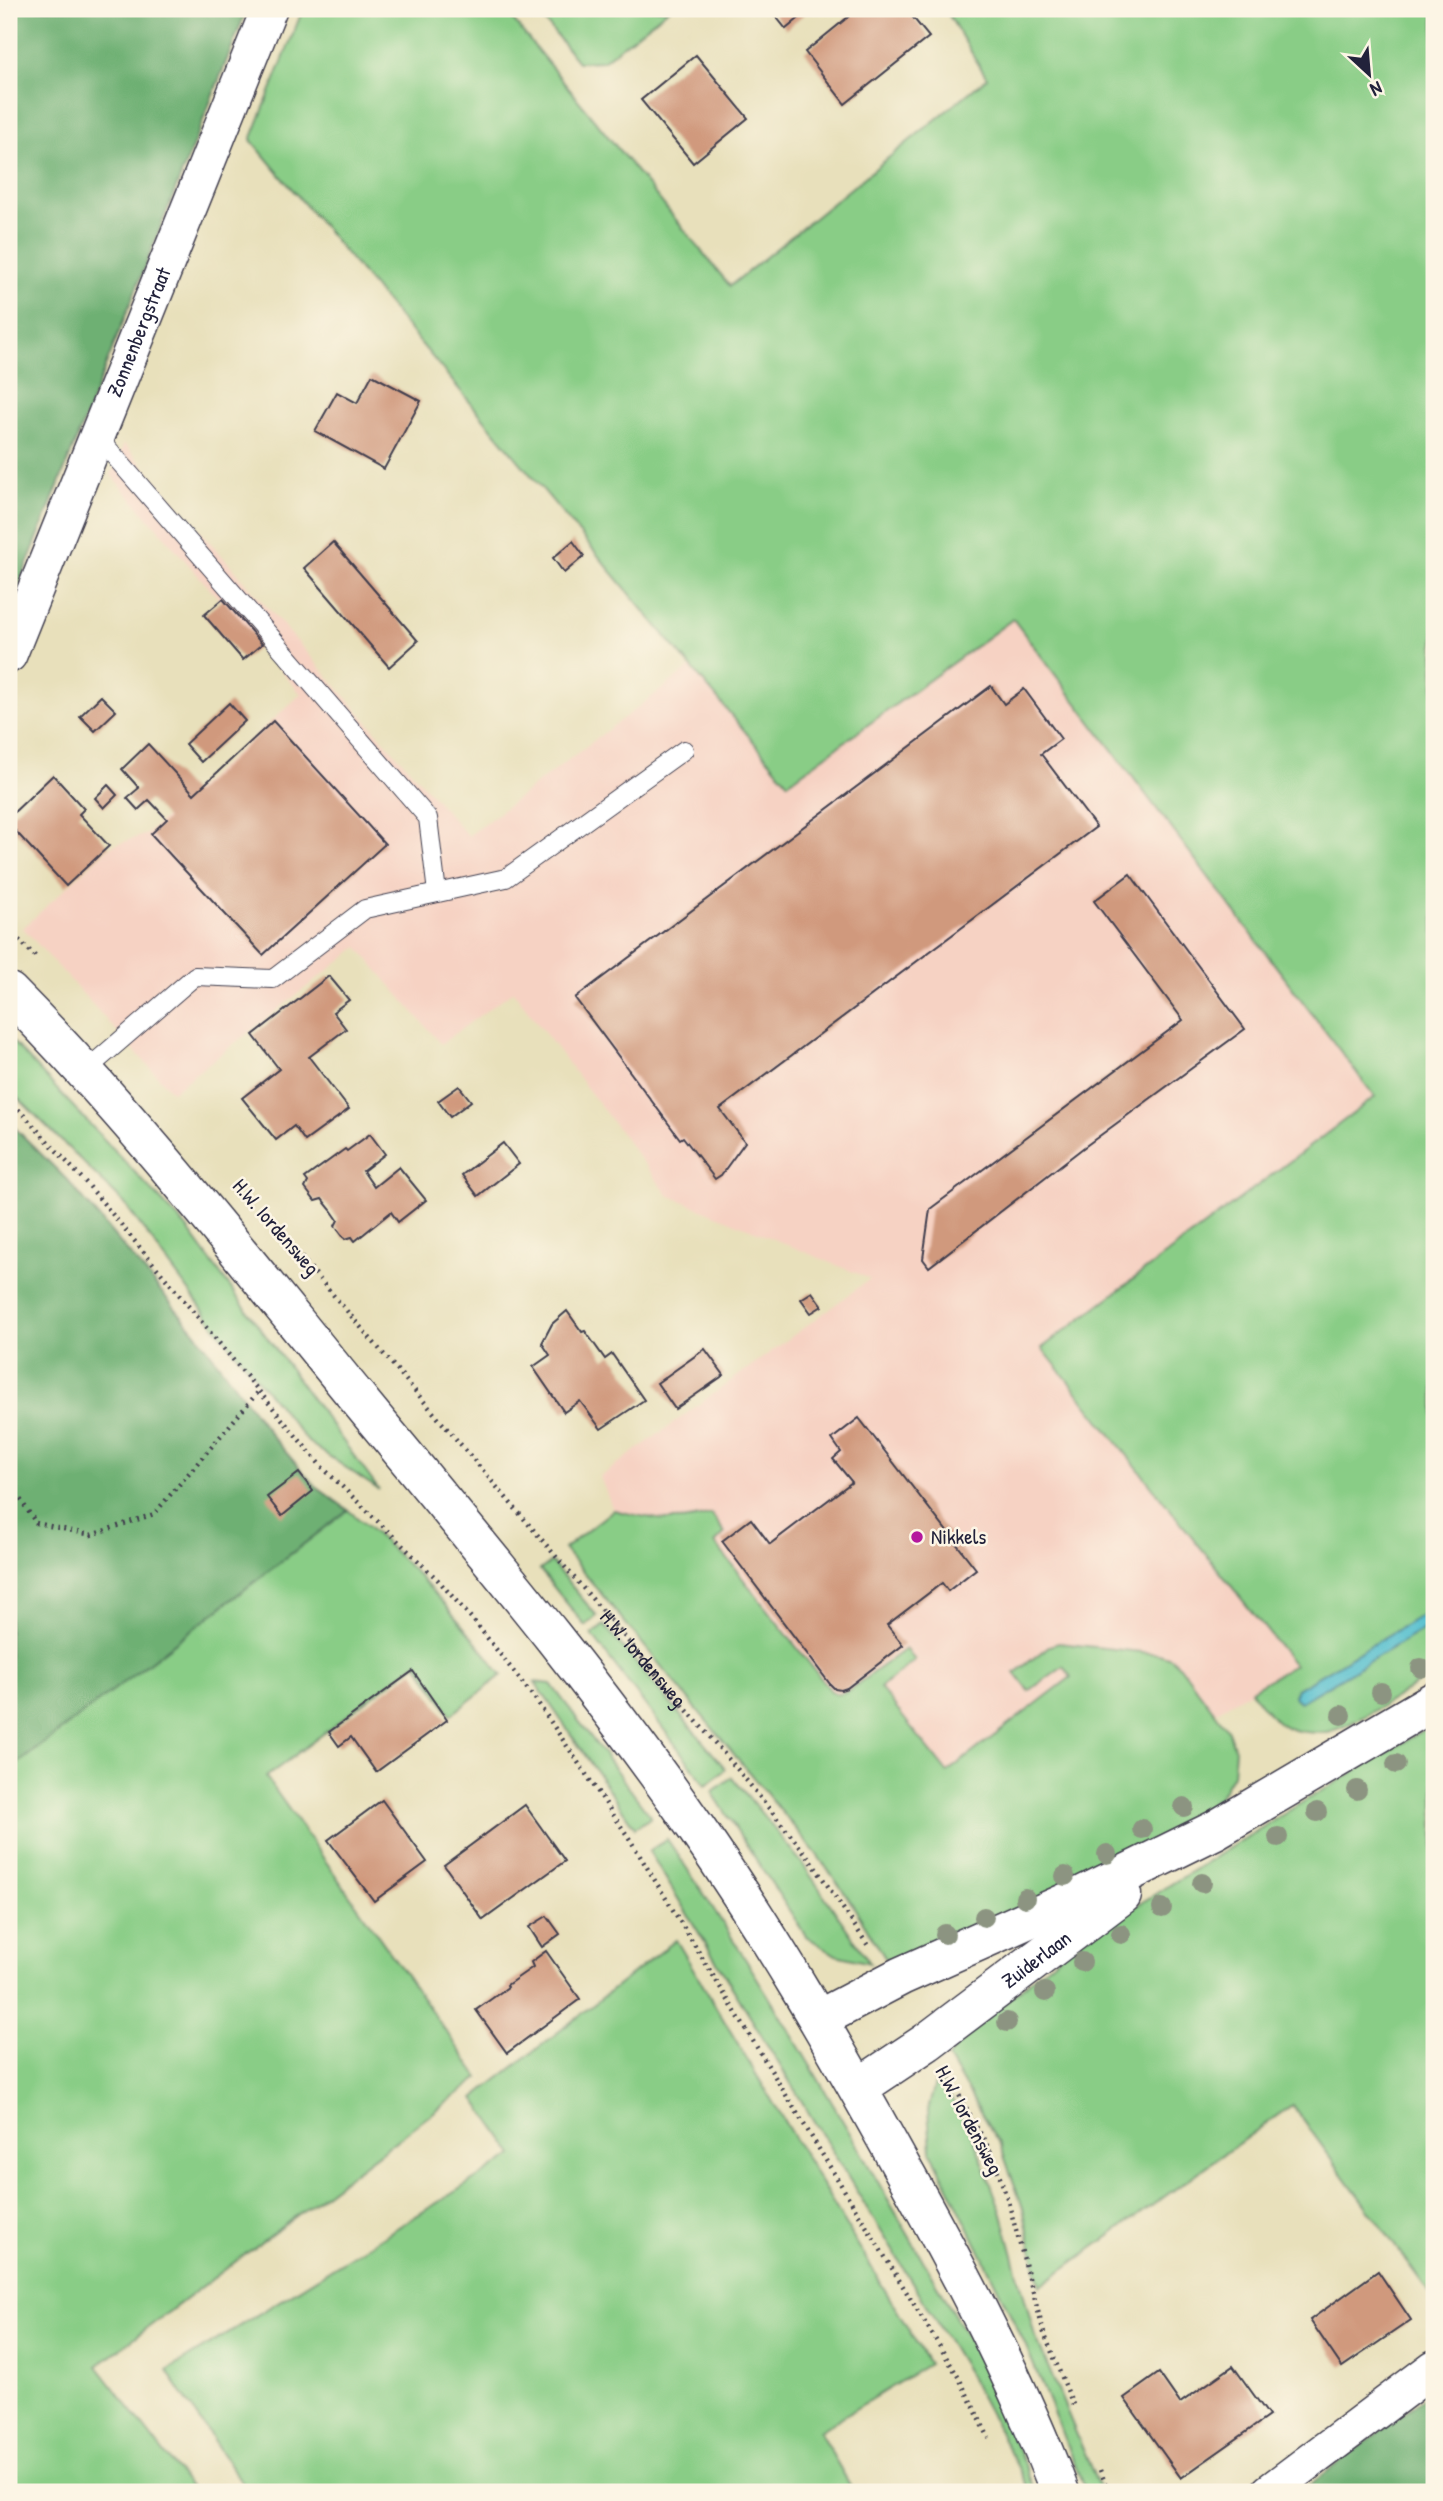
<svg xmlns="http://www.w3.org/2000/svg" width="1443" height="2501" font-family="'Patrick Hand',sans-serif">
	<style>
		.built { fill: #f6d2c3 }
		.green { fill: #89cd86; stroke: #567860; stroke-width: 2 }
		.forest { fill: #6eb073; stroke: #486957; stroke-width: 2 }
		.water { fill: #55c0cf; stroke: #3c7185; stroke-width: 2 }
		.building { fill: #d0997d }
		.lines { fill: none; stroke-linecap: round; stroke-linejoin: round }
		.lane-casing { stroke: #403e4e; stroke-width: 20 }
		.street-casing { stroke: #403e4e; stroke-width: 38 }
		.secondary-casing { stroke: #403e4e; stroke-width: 41 }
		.path { stroke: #403e4e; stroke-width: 4.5; stroke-dasharray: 2 5; stroke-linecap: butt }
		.lane { stroke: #fff; stroke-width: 18 }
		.street { stroke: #fff; stroke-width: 35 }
		.secondary { stroke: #fff; stroke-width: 38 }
		.tree { fill: #8c9481 }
		.poi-dot { fill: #b5179e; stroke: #fcf5e5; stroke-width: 2.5 }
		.labels { text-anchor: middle; stroke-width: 5; stroke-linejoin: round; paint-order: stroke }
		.street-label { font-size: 21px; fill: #22223b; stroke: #fcf5e5 }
		.poi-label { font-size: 21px; fill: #22223b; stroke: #fcf5e5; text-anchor: start }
	</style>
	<rect width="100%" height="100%" fill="#fcf5e5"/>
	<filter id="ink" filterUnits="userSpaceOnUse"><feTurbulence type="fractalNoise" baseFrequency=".0143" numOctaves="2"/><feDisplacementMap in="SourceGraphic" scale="14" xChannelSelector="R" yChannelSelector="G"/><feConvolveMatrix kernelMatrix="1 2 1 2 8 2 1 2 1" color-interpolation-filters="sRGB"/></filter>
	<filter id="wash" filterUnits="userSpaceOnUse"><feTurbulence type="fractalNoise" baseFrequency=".00686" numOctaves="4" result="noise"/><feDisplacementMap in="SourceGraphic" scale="28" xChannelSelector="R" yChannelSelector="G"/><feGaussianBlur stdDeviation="1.57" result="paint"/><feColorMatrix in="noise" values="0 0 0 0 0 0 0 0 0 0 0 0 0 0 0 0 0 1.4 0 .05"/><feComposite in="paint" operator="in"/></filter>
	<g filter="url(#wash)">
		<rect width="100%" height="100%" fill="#e8e0bb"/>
		<polygon class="built" points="124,444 468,836 691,667 788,783 1012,618 1375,1098 1043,1348 1295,1665 1137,1758 969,1846 613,1510 600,1477 870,1279 668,1195 513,991 441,1044 358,947 172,1092 23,928 111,846 147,834 301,694 111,475"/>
		<g class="green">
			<path d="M303,9h201l226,277 257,-208 -42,-69h489v1599l-137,81 -3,8 6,5 134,-79v50c-27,16 -80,54 -108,59 -15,2 -34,0 -47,-9 -12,-9 -20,-21 -28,-33l43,-25 -252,-317 333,-251 -362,-478 -225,164 -537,-643z"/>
			<polygon points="535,9 669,9 603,61 578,62"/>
			<polygon points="9,1038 186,1227 379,1490 308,1442 222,1336 124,1203 9,1089"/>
			<path d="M348,1510c58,47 109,106 154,165l-51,40 -34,-52 -151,114 213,301 -382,288 97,126h-185v-722z"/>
			<path d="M613,1510c38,8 60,16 98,4l14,19 -10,10 116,148 6,3 12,-4 56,-41 10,11 -35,28 67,84 124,-95 -8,-11 -34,25 -14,-18 34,-27 10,-3 100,11 12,4 9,8 47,63 8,20 -2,25 -13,22 -20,18 -49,29 -203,100 -61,18 -40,-65 -32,-44 -251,-303z"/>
			<polygon points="551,1562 597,1616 585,1626 540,1570"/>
			<polygon points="604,1625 726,1769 706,1785 592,1635"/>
			<polygon points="535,1682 551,1684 651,1817 635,1828"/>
			<polygon points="1434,1724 1434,2299 1292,2105 1040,2286 1023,2208 1000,2145 948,2058 958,2042 1067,1949 1311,1797"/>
			<polygon points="732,1777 802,1863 870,1963 836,1955 806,1936 712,1792"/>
			<path d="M667,1839c111,162 205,334 303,503l24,49 42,101h-5l-61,-115 -321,-526z"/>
			<polygon points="676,1940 929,2364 819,2431 854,2492 248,2492 167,2371 514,2155 474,2098"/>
			<polygon points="937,2076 971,2131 1001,2211 1035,2336 1101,2492 1086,2492 1025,2344 931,2151 928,2110"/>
		</g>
		<g class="forest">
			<polygon points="9,9 247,9 9,610"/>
			<polygon points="9,1122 68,1181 197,1334 271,1435 315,1486 348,1510 9,1770"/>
			<polygon points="1434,2390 1434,2492 1300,2492"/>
		</g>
		<polygon class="water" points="1434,1608 1434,1623 1300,1702 1294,1697 1297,1689"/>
		<g id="blocks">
			<g class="building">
				<polygon points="770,9 810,9 786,29"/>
				<polygon points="858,9 906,9 929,37 845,104 805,52"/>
				<polygon points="696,55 748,118 693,163 641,100"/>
				<polygon points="372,375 421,401 384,469 315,431 337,392 357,403"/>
				<polygon points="573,541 584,556 564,573 553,558"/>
				<polygon points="333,542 418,641 389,667 304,568"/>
				<polygon points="223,599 262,644 243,660 204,615"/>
				<polygon points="991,686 1004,704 1024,689 1061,739 1041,754 1096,827 720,1109 745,1142 721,1175 715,1179 683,1137 680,1139 575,998"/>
				<polygon points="101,696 116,711 95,731 80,716"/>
				<polygon points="229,703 245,721 201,762 185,744"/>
				<polygon points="273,721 385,844 263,955 151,834 167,819 149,800 138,810 127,798 139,788 122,769 148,744 194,794"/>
				<polygon points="53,775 84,809 79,814 109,846 66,886 9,824 9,817"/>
				<polygon points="108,785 117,795 104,808 95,798"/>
				<polygon points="1130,874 1245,1029 1083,1148 929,1267 923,1259 930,1209 1183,1020 1094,901"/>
				<polygon points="329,976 349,1000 333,1012 346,1029 309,1057 349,1109 305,1141 294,1126 276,1140 242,1098 279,1069 253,1035"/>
				<polygon points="459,1086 471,1101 450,1117 438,1101"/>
				<polygon points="370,1134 385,1154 363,1171 374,1187 399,1167 426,1200 398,1222 391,1212 355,1241 352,1237 345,1239 335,1226 338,1220 331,1210 322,1199 315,1201 305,1188 308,1182 305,1178 345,1149 347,1151"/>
				<polygon points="503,1143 519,1164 478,1196 462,1175"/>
				<polygon points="812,1292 822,1306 811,1313 801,1299"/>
				<polygon points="567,1311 582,1332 585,1331 605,1359 612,1354 644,1400 601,1429 580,1401 564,1412 533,1367 550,1355 542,1343 552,1324"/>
				<polygon points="705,1349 724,1375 675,1409 657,1383"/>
				<polygon points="859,1418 976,1569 948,1591 942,1583 887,1625 903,1645 847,1688 841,1690 835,1689 830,1684 722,1541 751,1519 770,1544 852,1482 833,1459 841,1452 832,1439"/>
				<polygon points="299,1473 313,1491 282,1516 267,1497"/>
				<polygon points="413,1671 447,1720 376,1772 351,1737 339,1746 329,1732"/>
				<polygon points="382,1800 427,1862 374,1901 328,1840"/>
				<polygon points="525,1805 565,1861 483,1920 444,1865"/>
				<polygon points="547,1916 560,1934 542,1947 529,1927"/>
				<polygon points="546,1951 580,1999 507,2053 476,2010 508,1987 507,1985 533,1967 531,1962"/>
				<polygon points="1378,2271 1411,2320 1342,2367 1310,2320"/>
				<polygon points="1233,2366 1269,2416 1181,2478 1124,2398 1159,2373 1180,2403"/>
			</g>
		</g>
	</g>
	<g filter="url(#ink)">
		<use href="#blocks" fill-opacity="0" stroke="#403e4e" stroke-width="2"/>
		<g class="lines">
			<defs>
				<g id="lane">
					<polyline points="97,436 428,818 437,893"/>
					<polyline points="84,1072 195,976 273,979 365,909 506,878 684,750"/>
				</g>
				<g id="street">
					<path id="s2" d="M9,655l260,-646"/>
					<polyline points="1269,2492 1434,2368"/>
				</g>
				<g id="secondary">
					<path d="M9,992c128,129 240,274 355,414 114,138 230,275 332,422 76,109 142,224 206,340 59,105 115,212 158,324"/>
					<polyline points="819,2019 901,1976 1085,1894 1215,1830 1434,1701"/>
					<path id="s3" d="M858,2088l69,-46 195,-147"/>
				</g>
			</defs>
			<use href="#lane" class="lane-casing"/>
			<use href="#street" class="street-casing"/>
			<use href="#secondary" class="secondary-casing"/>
			<g class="path">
				<polyline points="9,930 36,957"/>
				<polyline points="9,1099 89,1186 321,1466 438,1580 474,1621 536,1700 629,1838 959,2378 989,2438"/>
				<path id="s1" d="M283,1236l455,534 71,88 60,89"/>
				<polyline points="9,1482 36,1523 91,1535 154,1514 259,1391"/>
				<polyline points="949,2077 992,2154 1008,2201 1044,2333 1074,2407"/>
				<polyline points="1100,2470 1109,2492"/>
			</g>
			<use href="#lane" class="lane"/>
			<use href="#street" class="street"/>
			<use href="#secondary" class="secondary"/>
		</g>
		<g class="tree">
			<circle cx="1421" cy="1668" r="10"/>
			<circle cx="1381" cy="1692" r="10"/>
			<circle cx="1341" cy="1715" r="10"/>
			<circle cx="1396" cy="1764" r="10"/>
			<circle cx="1357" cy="1790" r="10"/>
			<circle cx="1184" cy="1807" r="10"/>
			<circle cx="1317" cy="1812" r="10"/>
			<circle cx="1142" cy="1829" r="10"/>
			<circle cx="1278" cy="1837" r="10"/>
			<circle cx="1107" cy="1854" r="10"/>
			<circle cx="1065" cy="1876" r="10"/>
			<circle cx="1202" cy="1883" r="10"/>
			<circle cx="1025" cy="1898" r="10"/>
			<circle cx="1162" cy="1908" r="10"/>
			<circle cx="984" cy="1917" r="10"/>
			<circle cx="945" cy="1934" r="10"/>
			<circle cx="1121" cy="1934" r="10"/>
			<circle cx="1082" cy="1962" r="10"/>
			<circle cx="1045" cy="1992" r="10"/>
			<circle cx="1007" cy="2022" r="10"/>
		</g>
	</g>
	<circle class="poi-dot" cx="917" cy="1537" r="7"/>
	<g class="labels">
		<g class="street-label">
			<text dy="7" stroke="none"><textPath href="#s2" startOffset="348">Zonnenbergstraat</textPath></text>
			<text transform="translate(276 1227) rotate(49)" y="7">H.W. Iordensweg</text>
			<text dy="7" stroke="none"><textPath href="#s1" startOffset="555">H.W. Iordensweg</textPath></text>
			<text dy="7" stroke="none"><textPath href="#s3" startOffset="220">Zuiderlaan</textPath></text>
			<text transform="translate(969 2120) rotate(62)" y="7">H.W. Iordensweg</text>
		</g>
		<g class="poi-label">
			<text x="931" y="1544">Nikkels</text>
		</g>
	</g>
	<rect width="1443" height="2501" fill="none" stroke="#fcf5e5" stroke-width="35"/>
	<g transform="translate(1369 74) rotate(154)" stroke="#fcf5e5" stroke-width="5" paint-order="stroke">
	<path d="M0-5L12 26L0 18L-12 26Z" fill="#22223b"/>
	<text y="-10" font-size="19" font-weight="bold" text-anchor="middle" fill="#22223b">N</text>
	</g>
</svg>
